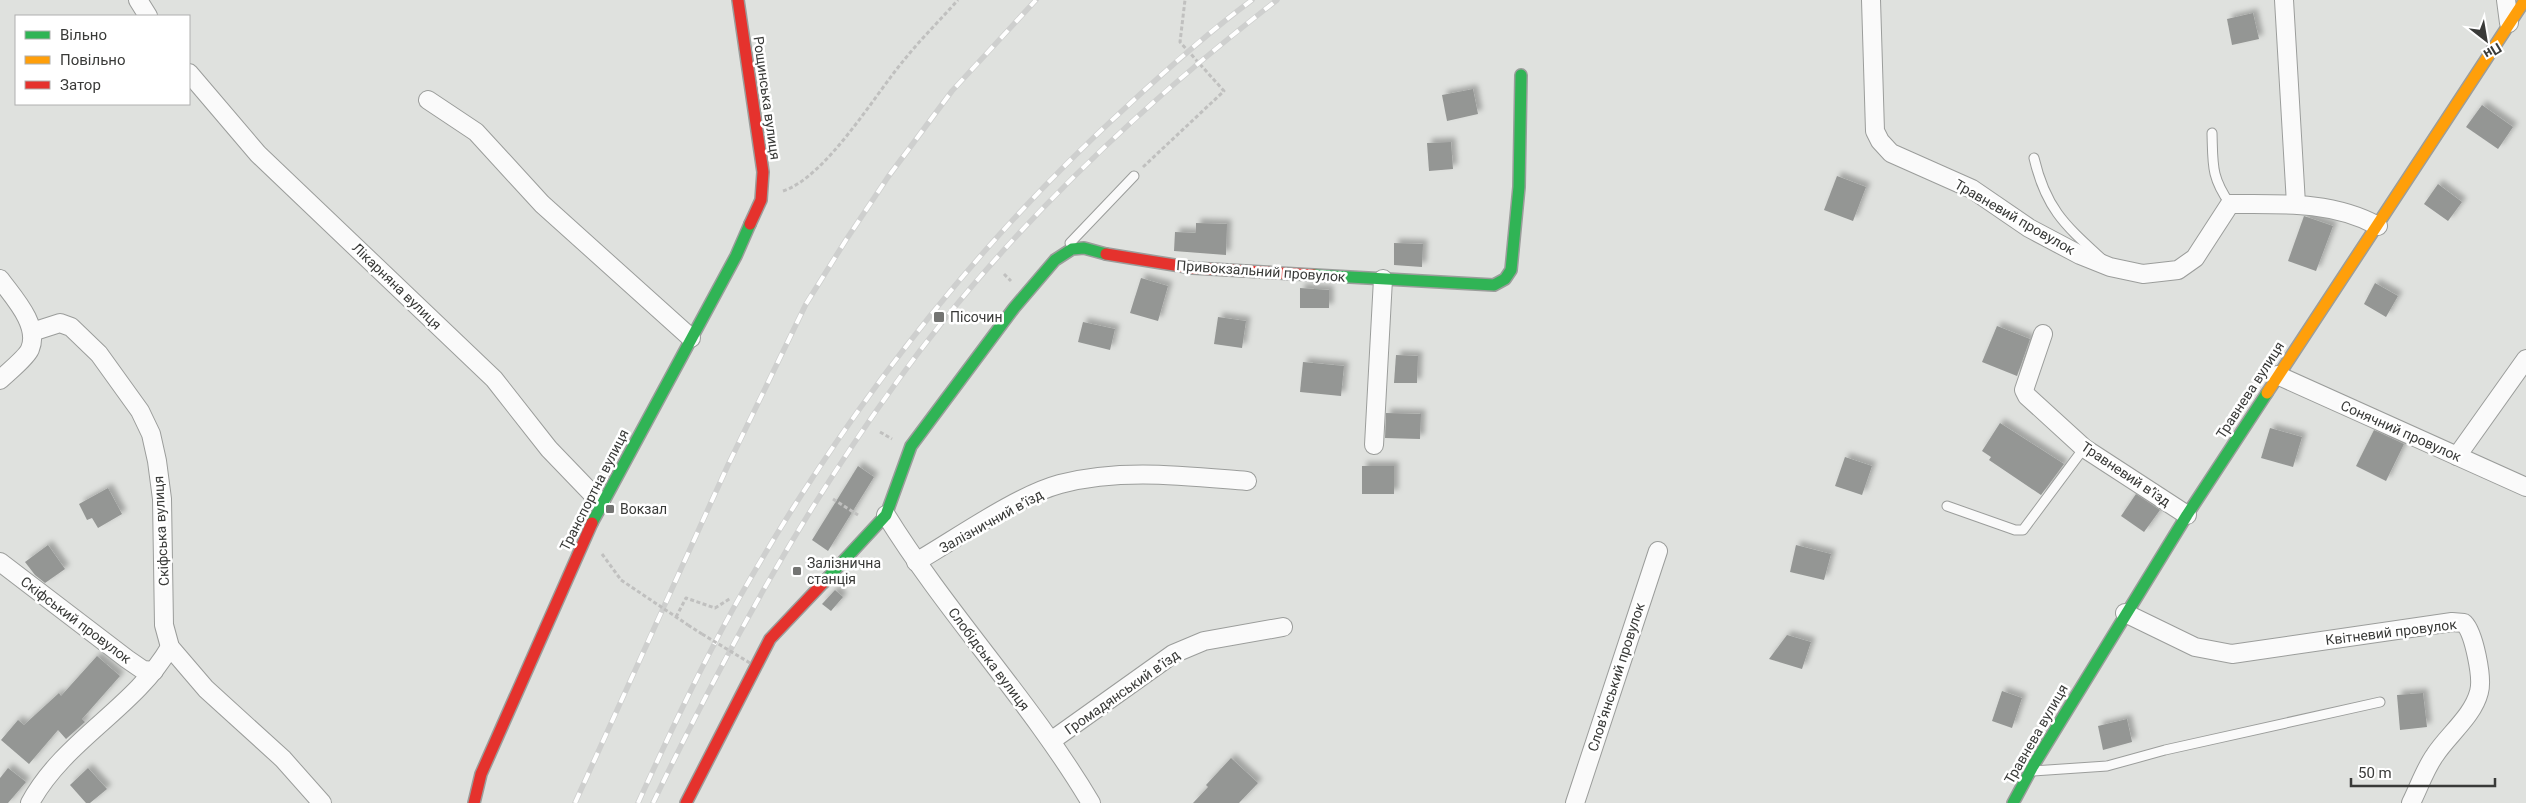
<svg xmlns="http://www.w3.org/2000/svg" width="2526" height="803" font-family="Roboto,sans-serif">
	<style>
		.building { fill: #949694; filter: url(#shadow) }
		.lines { fill: none; stroke-linecap: round; stroke-linejoin: round }
		.lane-casing { stroke: #9b9d9b; stroke-width: 11 }
		.street-casing { stroke: #9b9d9b; stroke-width: 20 }
		.fast-casing { stroke: #9b9d9b; stroke-width: 14 }
		.slow-casing { stroke: #9b9d9b; stroke-width: 14 }
		.jam-casing { stroke: #9b9d9b; stroke-width: 14 }
		.path { stroke: #c0c0bf; stroke-width: 3; stroke-dasharray: 4 2.5; stroke-linecap: butt }
		.lane { stroke: #fafafa; stroke-width: 9 }
		.street { stroke: #fafafa; stroke-width: 18 }
		.fast { stroke: #30b455; stroke-width: 11 }
		.slow { stroke: #ff9f0a; stroke-width: 11 }
		.jam { stroke: #e5322d; stroke-width: 11 }
		.rail-casing { stroke: #cecfce; stroke-width: 5.5 }
		.rail { stroke: #fff; stroke-width: 4; stroke-dasharray: 11; stroke-linecap: butt }
		.path-bridge { stroke: #c0c0bf; stroke-width: 3; stroke-dasharray: 4 2.5; stroke-linecap: butt }
		.poi-dot { fill: #737472; stroke: #fff; stroke-width: 2 }
		.labels { text-anchor: middle; stroke-width: 5; stroke-linejoin: round; paint-order: stroke }
		.street-label { font-size: 14px; fill: #393a38; stroke: #fff }
		.poi-label { font-size: 14px; fill: #393a38; stroke: #fff; text-anchor: start }
	</style>
	<defs>
		<filter id="shadow"><feDropShadow dx="4.5" dy="-4.5" stdDeviation="2.5" flood-color="#0004"/></filter>
	</defs>
	<rect width="100%" height="100%" fill="#dfe1de"/>
	<g class="building">
		<polygon points="2253,13 2259,39 2232,45 2227,19"/>
		<polygon points="1473,89 1478,114 1447,121 1442,95"/>
		<polygon points="2482,105 2513,127 2498,149 2466,127"/>
		<polygon points="1451,142 1453,169 1429,171 1427,143"/>
		<polygon points="1837,176 1866,187 1853,221 1824,210"/>
		<polygon points="2438,184 2462,202 2448,221 2424,204"/>
		<polygon points="2304,216 2333,226 2316,271 2288,261"/>
		<polygon points="1196,223 1227,224 1226,255 1174,251 1175,232 1196,233"/>
		<polygon points="1394,243 1423,244 1422,267 1394,265"/>
		<polygon points="1141,278 1168,286 1158,321 1130,313"/>
		<polygon points="2375,283 2398,296 2386,317 2364,304"/>
		<polygon points="1300,288 1329,290 1329,308 1300,308"/>
		<polygon points="1218,317 1246,321 1242,348 1214,344"/>
		<polygon points="1083,322 1115,329 1110,350 1078,342"/>
		<polygon points="1997,326 2030,339 2017,376 1982,362"/>
		<polygon points="1396,355 1418,356 1417,383 1394,383"/>
		<polygon points="1303,362 1344,366 1341,396 1300,392"/>
		<polygon points="1386,413 1421,414 1420,439 1385,438"/>
		<polygon points="2000,423 2064,464 2041,495 1989,460 1991,457 1982,451"/>
		<polygon points="2270,428 2302,437 2293,467 2261,458"/>
		<polygon points="2374,430 2404,444 2386,481 2356,466"/>
		<polygon points="1845,457 1872,466 1862,495 1835,486"/>
		<polygon points="858,466 874,477 828,551 812,540"/>
		<rect x="1362" y="466" width="32" height="28"/>
		<polygon points="108,488 122,514 98,528 92,518 87,520 79,504"/>
		<polygon points="2136,494 2160,510 2144,532 2121,516"/>
		<polygon points="48,545 65,569 45,583 35,575 25,562"/>
		<polygon points="1796,545 1831,554 1824,580 1790,572"/>
		<polygon points="835,590 843,597 831,611 822,604"/>
		<polygon points="1787,635 1811,642 1802,669 1769,659"/>
		<polygon points="97,656 120,676 82,719 85,722 66,739 58,730 29,764 1,740 18,720 24,725 59,693 61,696"/>
		<polygon points="2002,691 2022,698 2012,728 1992,721"/>
		<polygon points="2423,693 2427,727 2400,730 2397,695"/>
		<polygon points="2127,719 2132,742 2103,750 2098,726"/>
		<polygon points="1231,758 1258,783 1239,803 1193,803 1208,787 1206,785"/>
		<polygon points="8,768 26,782 8,803 0,803 0,778"/>
		<polygon points="88,768 107,789 90,803 86,803 70,785"/>
	</g>
	<g class="lines">
		<defs>
			<g id="lane">
				<path d="M2212,133c1,32 -1,44 18,71"/>
				<path d="M2034,158c12,51 31,67 68,101"/>
				<polyline points="1070,243 1134,176"/>
				<polyline points="1947,506 2015,530 2023,530 2084,448"/>
				<polyline points="2033,771 2107,766 2165,750 2380,702"/>
			</g>
			<g id="street">
				<polyline points="138,0 148,16"/>
				<path d="M1871,0l4,131 5,10 11,12 81,36 57,39 51,27 30,12 33,7 35,-4 17,-12 35,-54c50,0 103,-3 148,22"/>
				<polyline points="2284,0 2296,204"/>
				<polyline points="2506,0 2509,23"/>
				<polyline points="189,73 258,154 494,379 549,449 601,503"/>
				<polyline points="428,100 476,132 542,204 691,338"/>
				<path d="M0,279c13,18 40,46 30,70 -3,8 -23,24 -30,31"/>
				<polyline points="32,332 60,323 71,327 99,354 140,411 151,434 157,461 162,499 164,625 170,647 206,689 283,759 322,803"/>
				<polyline points="2043,334 2024,390 2027,396 2084,448 2187,515"/>
				<polyline points="2277,375 2526,487"/>
				<polyline points="1374,445 1383,279"/>
				<polyline points="2457,456 2526,359"/>
				<path d="M886,515c62,100 145,187 205,288"/>
				<polyline points="0,562 127,659 143,670 154,671"/>
				<path d="M916,562c40,-23 100,-66 144,-78 61,-16 125,-8 187,-3"/>
				<path d="M2125,613l70,34 37,7 220,-32 12,1c10,10 19,55 15,69 -6,24 -31,43 -44,63 -10,14 -16,32 -24,48"/>
				<polyline points="1051,741 1173,654 1204,641 1283,627"/>
				<path d="M30,803c34,-63 105,-95 140,-156"/>
				<polyline points="1575,803 1658,551"/>
			</g>
			<g id="fast">
				<polyline points="1314,275 1494,285 1505,279 1511,270 1519,187 1521,75"/>
				<polyline points="592,523 736,256 750,224"/>
				<polyline points="823,583 886,515 911,446 1014,308 1055,260 1072,249 1084,248 1106,254"/>
				<polyline points="2013,803 2033,766 2187,515 2267,393"/>
			</g>
			<polyline id="slow" points="2267,393 2525,0"/>
			<g id="jam">
				<polyline points="738,0 763,172 761,200 750,224"/>
				<polyline points="1106,254 1193,268 1314,275"/>
				<polyline points="474,803 481,774 592,523"/>
				<polyline points="686,803 770,639 823,583"/>
			</g>
		</defs>
		<use href="#lane" class="lane-casing"/>
		<use href="#street" class="street-casing"/>
		<use href="#fast" class="fast-casing"/>
		<use href="#slow" class="slow-casing"/>
		<use href="#jam" class="jam-casing"/>
		<g class="path">
			<polyline points="1143,167 1224,91 1180,42 1185,0"/>
			<path d="M783,191c43,-14 91,-95 121,-131 17,-21 36,-40 54,-60"/>
			<polyline points="1004,274 1011,281"/>
			<polyline points="880,432 892,439"/>
			<polyline points="833,499 858,515"/>
			<polyline points="602,554 621,580"/>
			<polyline points="676,617 686,598 715,608 731,598"/>
			<polyline points="688,625 702,634"/>
		</g>
		<use href="#lane" class="lane"/>
		<use href="#street" class="street"/>
		<use href="#fast" class="fast"/>
		<use href="#slow" class="slow"/>
		<use href="#jam" class="jam"/>
		<defs>
			<g id="rail">
				<polyline points="575,803 728,465 806,304 846,240 888,177 952,91 1036,0"/>
				<path d="M638,803c31,-68 63,-137 100,-203 103,-182 231,-349 385,-490 42,-39 83,-76 129,-110"/>
				<path d="M653,803c71,-148 146,-286 243,-420 105,-146 239,-273 381,-383"/>
			</g>
		</defs>
		<use href="#rail" class="rail-casing"/>
		<use href="#rail" class="rail"/>
		<g class="path-bridge">
			<polyline points="621,580 688,625"/>
			<polyline points="702,634 750,663"/>
		</g>
	</g>
	<g class="poi-dot">
		<rect x="933" y="311" width="12" height="12" rx="2.5"/>
		<rect x="605" y="504" width="10" height="10" rx="2.5"/>
		<rect x="792" y="566" width="10" height="10" rx="2.5"/>
	</g>
	<g class="labels">
		<g class="street-label">
			<text transform="translate(767 98) rotate(82)" y="5">Рощинська вулиця</text>
			<text transform="translate(2015 217) rotate(30)" y="5">Травневий провулок</text>
			<text transform="translate(1261 271) rotate(4)" y="5">Привокзальний провулок</text>
			<text transform="translate(397 286) rotate(44)" y="5">Лікарняна вулиця</text>
			<text transform="translate(2250 390) rotate(-57)" y="5">Травнева вулиця</text>
			<text transform="translate(2401 431) rotate(24)" y="5">Сонячний провулок</text>
			<text transform="translate(2126 474) rotate(34)" y="5">Травневий в’їзд</text>
			<text transform="translate(594 490) rotate(-63)" y="5">Транспортна вулиця</text>
			<text transform="translate(991 521) rotate(-29)" y="5">Залізничний в’їзд</text>
			<text transform="translate(161 531) rotate(-93)" y="5">Скіфська вулиця</text>
			<text transform="translate(76 620) rotate(37)" y="5">Скіфський провулок</text>
			<text transform="translate(2391 632) rotate(-7)" y="5">Квітневий провулок</text>
			<text transform="translate(989 659) rotate(53)" y="5">Слобідська вулиця</text>
			<text transform="translate(1616 677) rotate(-72)" y="5">Слов’янський провулок</text>
			<text transform="translate(1122 692) rotate(-35)" y="5">Громадянський в’їзд</text>
			<text transform="translate(2036 734) rotate(-60)" y="5">Травнева вулиця</text>
		</g>
		<g class="poi-label">
			<text x="950" y="322">Пісочин</text>
			<text x="620" y="514">Вокзал</text>
			<text x="807" y="568">Залізнична<tspan x="807" dy="16">станція</tspan></text>
		</g>
	</g>
	<rect x="15" y="15" width="175" height="90" fill="#ffffff" stroke="#b0b0af"/>
	<rect x="25" y="31" width="25" height="8" fill="#30b455" stroke="#b0b0af"/>
	<text x="60" y="40" font-size="15" fill="#393a38">Вільно</text>
	<rect x="25" y="56" width="25" height="8" fill="#ff9f0a" stroke="#b0b0af"/>
	<text x="60" y="65" font-size="15" fill="#393a38">Повільно</text>
	<rect x="25" y="81" width="25" height="8" fill="#e5322d" stroke="#b0b0af"/>
	<text x="60" y="90" font-size="15" fill="#393a38">Затор</text>
	<g transform="translate(2486 40) rotate(149)" stroke="#ffffff" stroke-width="4" paint-order="stroke">
	<path d="M0-4L9 19L0 12L-9 19Z" fill="#393a38"/>
	<text y="-8" font-size="14" font-weight="bold" text-anchor="middle" fill="#393a38">Пн</text>
	</g>
	<path d="M2351 778v8h144v-8" fill="none" stroke="#393a38" stroke-width="2.5"/>
	<text x="2358" y="778" font-size="15" fill="#393a38" stroke="#ffffff" stroke-width="4" paint-order="stroke">50 m</text>
</svg>
